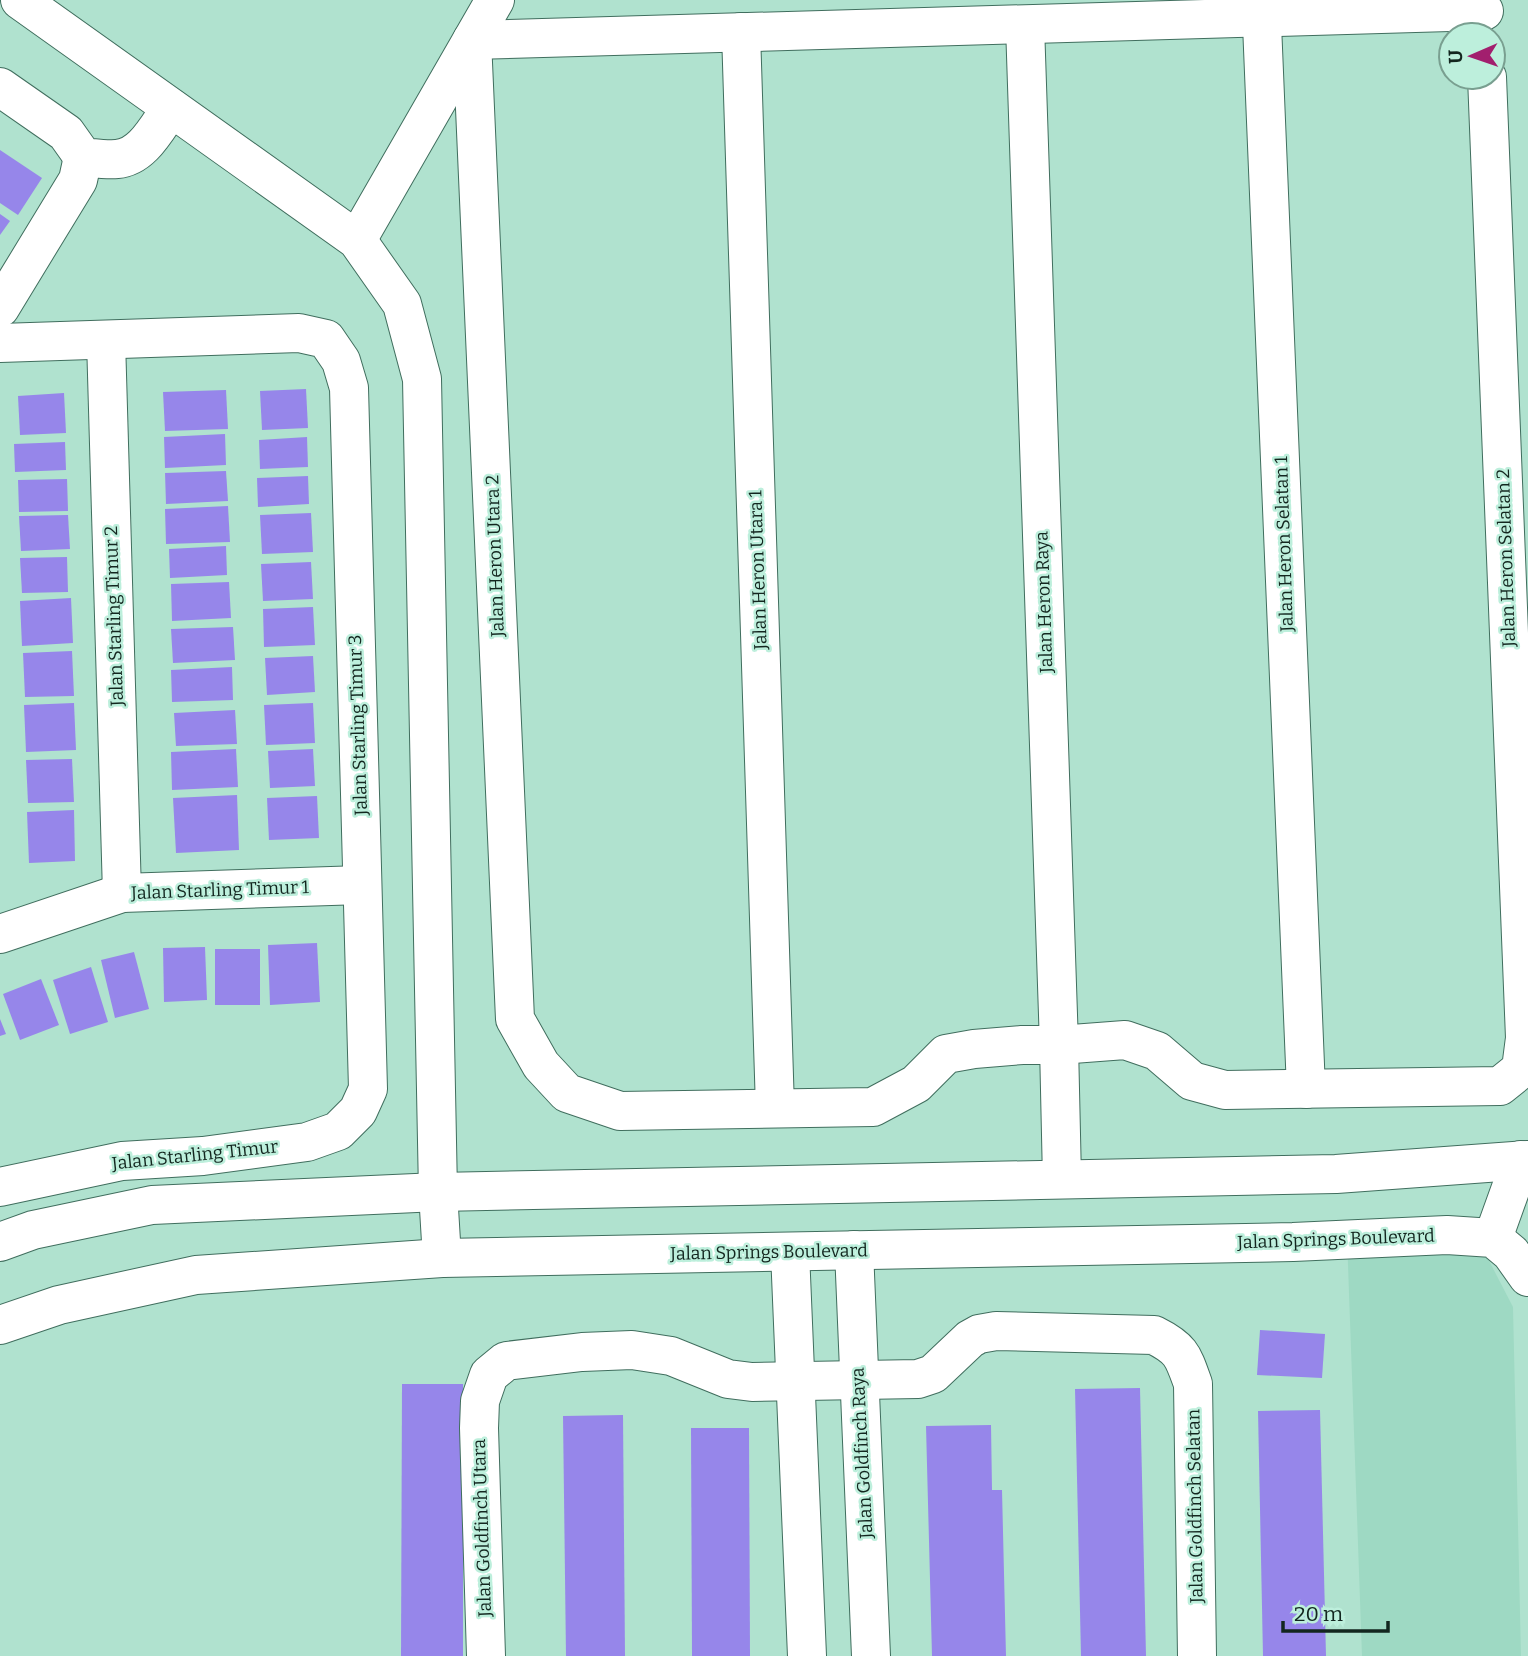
<svg xmlns="http://www.w3.org/2000/svg" width="1528" height="1656" font-family="Bitter,serif">
	<style>
		.built { fill: #9ed9c3 }
		.building { fill: #9686ea }
		.lines { fill: none; stroke-linecap: round; stroke-linejoin: round }
		.minor-casing { stroke: #406e5e; stroke-width: 40 }
		.major-casing { stroke: #406e5e; stroke-width: 40 }
		.minor { stroke: #fff; stroke-width: 38 }
		.major { stroke: #fff; stroke-width: 38 }
		.labels { text-anchor: middle; stroke-width: 5; stroke-linejoin: round; paint-order: stroke }
		.street-label { font-size: 18px; fill: #13261f; stroke: #bdefdc }
	</style>
	<rect width="100%" height="100%" fill="#b0e2cf"/>
	<polygon class="built" points="1347,1237 1484,1251 1513,1307 1521,1656 1362,1656"/>
	<g class="building">
		<polygon points="0,150 42,178 18,215 0,203"/>
		<polygon points="0,214 10,221 0,235"/>
		<polygon points="306,389 308,428 262,430 260,391"/>
		<polygon points="226,390 228,429 165,431 163,392"/>
		<polygon points="64,393 66,433 20,435 18,396"/>
		<polygon points="225,434 226,465 165,468 164,437"/>
		<polygon points="307,437 308,467 260,469 259,440"/>
		<polygon points="65,442 66,470 15,472 14,444"/>
		<polygon points="226,471 228,501 166,504 165,473"/>
		<polygon points="308,476 309,504 258,507 257,478"/>
		<polygon points="67,479 68,511 19,512 18,480"/>
		<polygon points="228,506 230,542 166,544 165,509"/>
		<polygon points="311,513 313,552 262,554 260,515"/>
		<polygon points="68,515 70,549 21,551 19,516"/>
		<polygon points="226,546 227,575 170,578 169,549"/>
		<polygon points="67,557 68,592 22,593 20,558"/>
		<polygon points="311,562 313,599 263,601 261,564"/>
		<polygon points="229,582 231,618 172,621 171,584"/>
		<polygon points="71,598 73,643 22,646 20,601"/>
		<polygon points="313,607 315,645 264,647 263,609"/>
		<polygon points="233,627 235,660 173,663 171,629"/>
		<polygon points="72,651 74,696 25,697 23,653"/>
		<polygon points="313,656 315,692 267,695 265,658"/>
		<polygon points="232,667 233,700 172,702 171,670"/>
		<polygon points="74,703 76,750 26,752 24,705"/>
		<polygon points="313,703 315,743 266,745 264,705"/>
		<polygon points="235,710 237,744 176,746 174,713"/>
		<polygon points="236,749 238,787 172,790 171,752"/>
		<polygon points="313,749 315,786 270,788 268,751"/>
		<polygon points="72,759 74,802 28,803 26,760"/>
		<polygon points="237,795 239,850 176,853 173,798"/>
		<polygon points="317,796 319,838 269,840 267,798"/>
		<polygon points="74,810 75,861 29,863 27,812"/>
		<polygon points="317,943 320,1002 270,1005 268,945"/>
		<polygon points="205,947 207,1000 164,1002 163,948"/>
		<rect x="215" y="949" width="45" height="56"/>
		<polygon points="134,952 149,1009 115,1018 101,960"/>
		<polygon points="91,967 108,1022 70,1034 53,980"/>
		<polygon points="41,979 59,1025 20,1040 3,994"/>
		<polygon points="0,1019 6,1034 0,1036"/>
		<polygon points="1260,1330 1325,1334 1322,1378 1257,1375"/>
		<polygon points="402,1384 463,1384 463,1656 401,1656"/>
		<polygon points="1140,1388 1146,1656 1081,1656 1075,1389"/>
		<polygon points="1320,1410 1326,1656 1263,1656 1258,1411"/>
		<polygon points="623,1415 625,1656 566,1656 563,1416"/>
		<polygon points="991,1425 992,1490 1002,1490 1006,1656 932,1656 926,1426"/>
		<polygon points="691,1428 749,1428 750,1656 692,1656"/>
	</g>
	<g class="lines">
		<defs>
			<g id="minor">
				<polyline points="20,0 357,240 402,304 422,379 438,1192 442,1258"/>
				<polyline points="1261,0 1306,1089"/>
				<polyline points="1484,11 472,40 515,1019 541,1065 567,1093 620,1111 873,1107 916,1084 946,1054 974,1049 1022,1045 1059,1045 1125,1040 1157,1051 1192,1081 1225,1090 1500,1086 1521,1069 1525,1038 1487,77"/>
				<polyline points="1025,25 1059,1045 1062,1179"/>
				<polyline points="741,32 775,1108"/>
				<path d="M0,87l66,46 17,24c11,1 23,3 34,2 26,-2 40,-32 54,-51"/>
				<polyline points="357,240 495,0"/>
				<polyline points="0,308 78,180 83,157"/>
				<polyline points="106,340 122,893"/>
				<polyline points="0,343 299,333 326,339 341,361 349,388 368,1089 358,1111 338,1131 307,1142 203,1156 122,1161 0,1187"/>
				<polyline points="0,934 122,893 362,885"/>
				<polyline points="854,1250 871,1656"/>
				<polyline points="790,1252 807,1656"/>
				<path d="M486,1656l-7,-228 1,-27 9,-26 17,-14 76,-9 50,-2 39,6 57,23 24,3 166,-3 15,-5 37,-35 9,-5 17,-3 158,4c28,14 29,21 39,49l4,272"/>
			</g>
			<g id="major">
				<polyline points="1493,1238 1521,1160"/>
				<polyline points="0,1242 33,1230 152,1205 438,1192 1336,1174 1528,1160"/>
				<polyline points="0,1325 59,1305 196,1275 442,1258 1293,1242 1447,1235 1493,1238 1511,1253 1528,1277"/>
			</g>
		</defs>
		<use href="#minor" class="minor-casing"/>
		<use href="#major" class="major-casing"/>
		<use href="#minor" class="minor"/>
		<use href="#major" class="major"/>
	</g>
	<g class="labels">
		<g class="street-label">
			<text transform="translate(1284 544) rotate(-92)" y="6">Jalan Heron Selatan 1</text>
			<text transform="translate(495 556) rotate(-92)" y="6">Jalan Heron Utara 2</text>
			<text transform="translate(1506 558) rotate(-92)" y="6">Jalan Heron Selatan 2</text>
			<text transform="translate(758 570) rotate(-92)" y="6">Jalan Heron Utara 1</text>
			<text transform="translate(1044 602) rotate(-92)" y="6">Jalan Heron Raya</text>
			<text transform="translate(114 616) rotate(-92)" y="6">Jalan Starling Timur 2</text>
			<text transform="translate(358 725) rotate(-92)" y="6">Jalan Starling Timur 3</text>
			<text transform="translate(220 890) rotate(-2)" y="6">Jalan Starling Timur 1</text>
			<text transform="translate(195 1155) rotate(-6)" y="6">Jalan Starling Timur</text>
			<text transform="translate(1336 1239) rotate(-2)" y="6">Jalan Springs Boulevard</text>
			<text transform="translate(769 1252) rotate(-1)" y="6">Jalan Springs Boulevard</text>
			<text transform="translate(862 1453) rotate(-93)" y="6">Jalan Goldfinch Raya</text>
			<text transform="translate(1195 1506) rotate(-91)" y="6">Jalan Goldfinch Selatan</text>
			<text transform="translate(482 1528) rotate(-92)" y="6">Jalan Goldfinch Utara</text>
		</g>
	</g>
	<g transform="translate(1472 56) rotate(268)"><circle r="33" fill="#bdefdc" stroke="#799f90" stroke-width="2"/>
	<path d="M0-5L12 26L0 18L-12 26Z" fill="#a21f6e"/>
	<text y="-10" font-size="19" font-weight="bold" text-anchor="middle" fill="#13261f">U</text>
	</g>
	<path d="M1283 1621v10h105v-10" fill="none" stroke="#13261f" stroke-width="3.5"/>
	<text x="1294" y="1621" font-size="21" fill="#13261f" stroke="#bdefdc" stroke-width="5" paint-order="stroke">20 m</text>
</svg>
